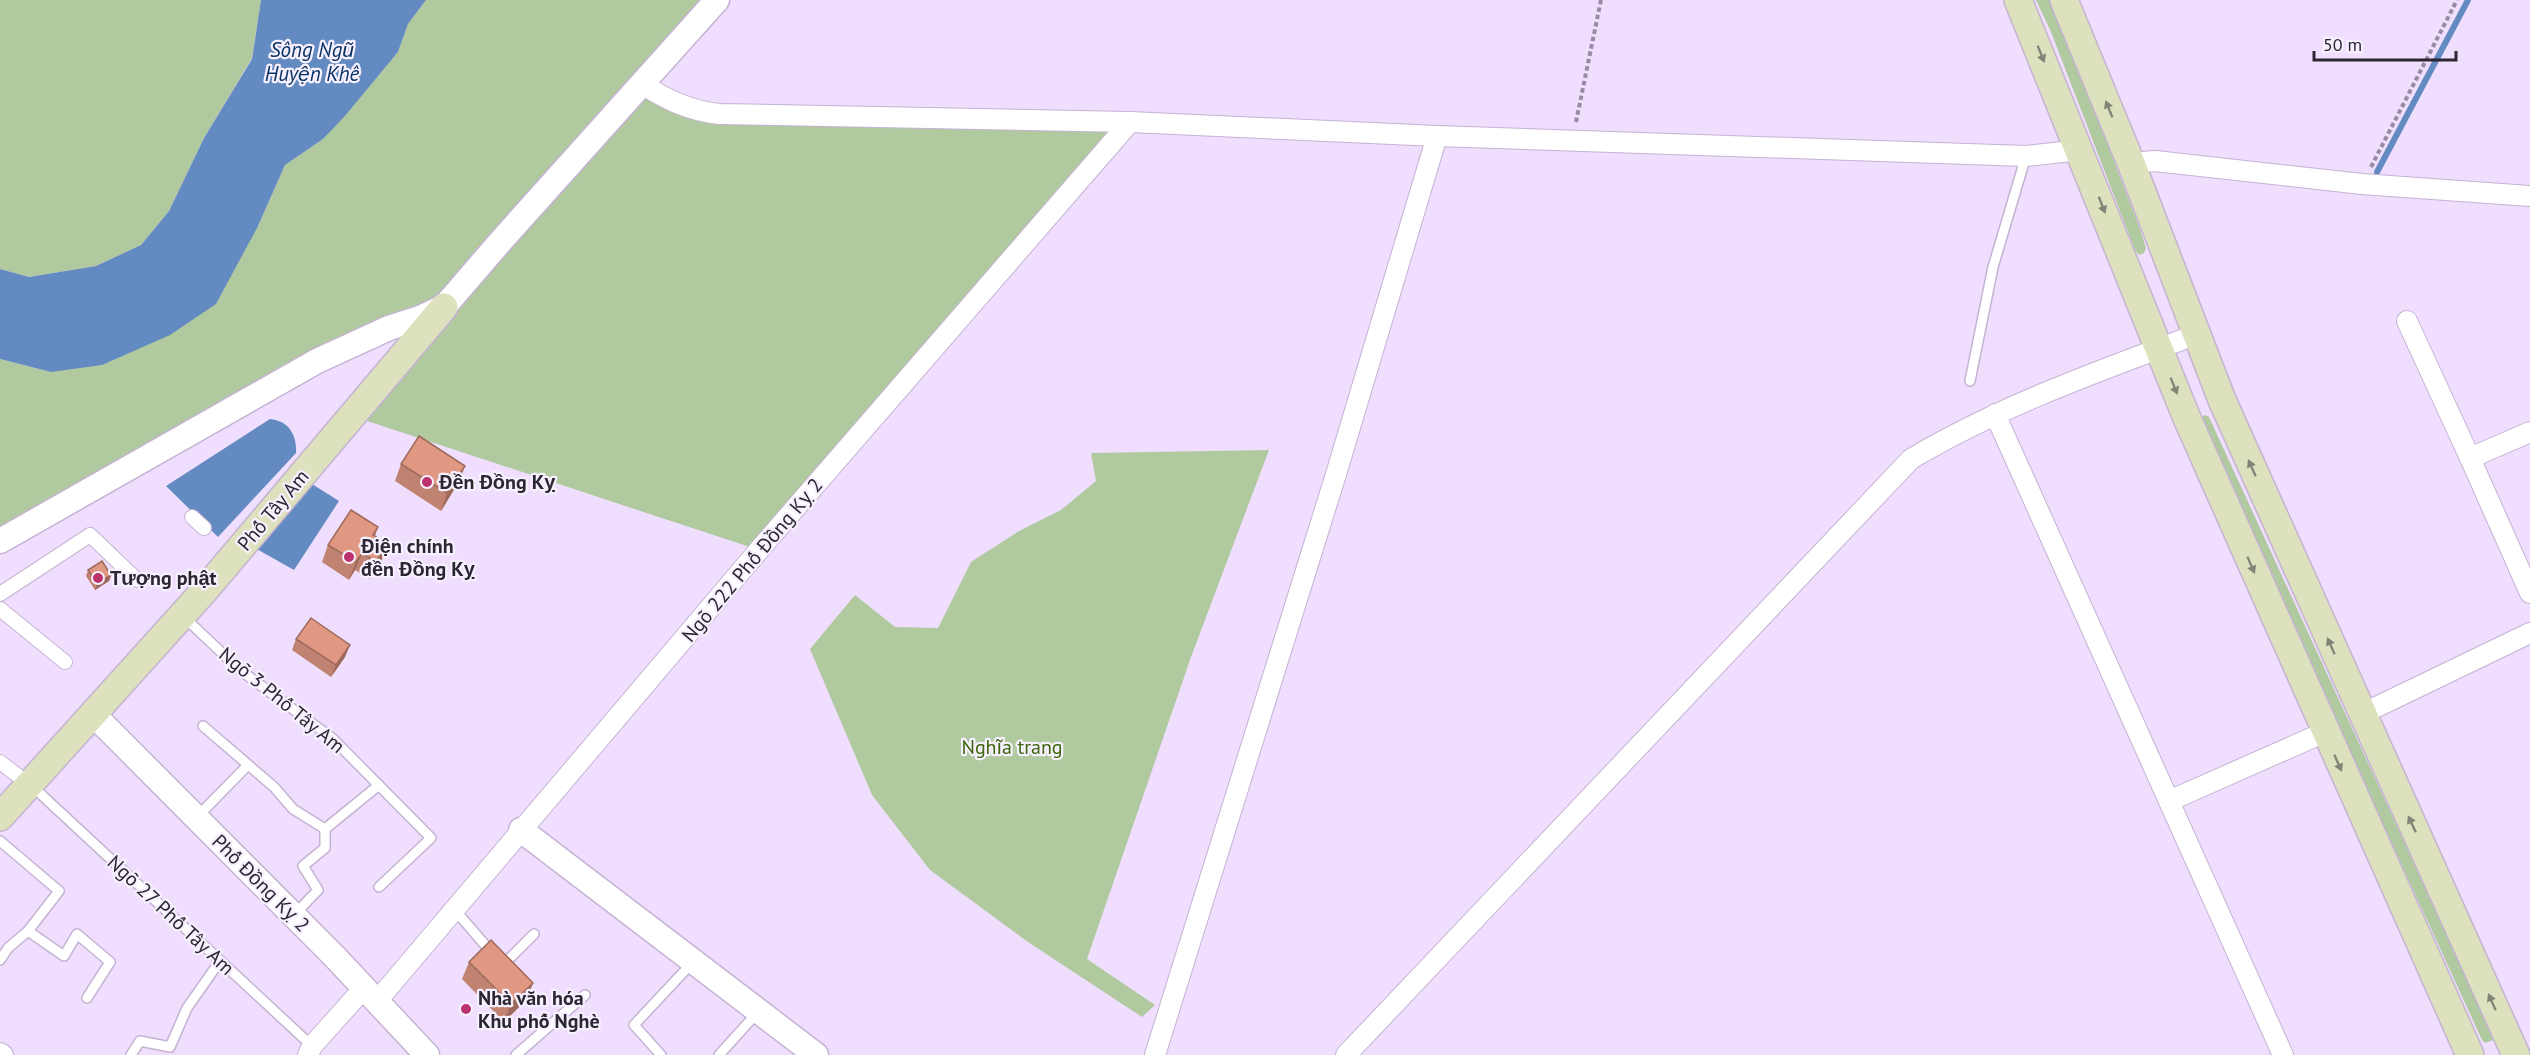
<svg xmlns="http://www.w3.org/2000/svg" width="2530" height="1055" font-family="'PT Sans',sans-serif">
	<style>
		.green { fill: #b0c99f }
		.water { fill: #648bc1 }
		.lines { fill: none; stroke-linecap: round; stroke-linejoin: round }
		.stream { stroke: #648bc1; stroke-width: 6 }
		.service-casing { stroke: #c4b3d2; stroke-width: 12 }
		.pedestrian-casing { stroke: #c4b3d2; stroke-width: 16 }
		.minor-casing { stroke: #c4b3d2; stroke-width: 22 }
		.tertiary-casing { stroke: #c4b3d2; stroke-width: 27 }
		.secondary-casing { stroke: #c4b3d2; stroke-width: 30 }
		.path { stroke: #978ba2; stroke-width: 4; stroke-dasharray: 4.5 3; stroke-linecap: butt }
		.service { stroke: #fff; stroke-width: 9 }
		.pedestrian { stroke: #fff; stroke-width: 14 }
		.minor { stroke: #fff; stroke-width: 20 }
		.tertiary { stroke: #fff; stroke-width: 24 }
		.secondary { stroke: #dde1bd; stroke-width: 27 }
		.wall { fill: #c18371 }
		.shaded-wall { fill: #9d6a5c }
		.building { fill: #e09883; stroke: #9d6a5c; stroke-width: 1.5 }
		.oneway { fill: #848478 }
		.poi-dot { fill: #bc326c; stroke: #f7f0fe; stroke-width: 2 }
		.labels { text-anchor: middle; stroke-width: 4.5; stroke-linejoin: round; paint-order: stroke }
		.poi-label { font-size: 20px; font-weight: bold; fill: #2c2632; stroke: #f7f0fe; text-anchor: start }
		.street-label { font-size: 20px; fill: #2c2632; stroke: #f7f0fe }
		.park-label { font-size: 20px; fill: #3b6509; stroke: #f7f0fe }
		.water-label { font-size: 21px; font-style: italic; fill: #0a3365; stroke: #f7f0fe }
	</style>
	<rect width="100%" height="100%" fill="#f0deff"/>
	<g class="green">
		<polygon points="0,0 261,0 252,58 204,138 169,211 141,245 96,266 29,277 0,269"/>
		<polygon points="426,0 717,0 643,84 683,106 1130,122 759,550 352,416 443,308 0,541 0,359 51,372 258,226 285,165 323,139 398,52 408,24"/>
		<polygon points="2036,0 2049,0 2066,36 2140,229 2146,248 2144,253 2139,255 2135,250 2051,32"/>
		<polygon points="2205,415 2209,417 2493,1035 2494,1040 2485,1043 2482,1040 2198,420"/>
		<polygon points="1269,450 1191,657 1087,959 1155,1005 1142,1017 1028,942 930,870 872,795 810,649 855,595 895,627 938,628 971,562 1019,531 1061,510 1096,481 1091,453"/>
	</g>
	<g class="water">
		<polygon points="261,0 426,0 408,24 398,52 344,117 323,139 285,165 258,226 216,304 170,335 102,365 51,372 0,359 0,269 29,277 96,266 141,245 169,211 204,138 252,59"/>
		<path d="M270,419c19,2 27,16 26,34l-78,84 -52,-51z"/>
		<polygon points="312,484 339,501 294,570 253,547"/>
	</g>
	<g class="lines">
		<polyline class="stream" points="2377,172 2468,0"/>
		<defs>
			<g id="service">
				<polyline points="1970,381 1993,267 2026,156"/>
				<polyline points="184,617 240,670 332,738 431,838 379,887"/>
				<polyline points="203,726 274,787 293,809 325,829"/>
				<polyline points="32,786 312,1046"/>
				<polyline points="197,817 248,765"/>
				<polyline points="0,841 59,891 28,931 64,956 77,934 110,962 87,998"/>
				<polyline points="454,909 492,953"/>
				<polyline points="295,914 318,890 303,866 325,848 325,829 379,785"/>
				<polyline points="0,960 8,948 28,931"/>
				<polyline points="501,964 502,966 534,934"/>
				<polyline points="131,1055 140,1041 170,1047 187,1008 220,961"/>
				<polyline points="516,1055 585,995"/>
				<polyline points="661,1055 634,1025 692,963"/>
				<polyline points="719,1055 757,1013"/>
			</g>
			<g id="pedestrian">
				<polyline points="192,517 204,528"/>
				<polyline points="0,594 90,535 137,580"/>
				<polyline points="0,609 65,662"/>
				<polyline points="0,762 30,785"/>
			</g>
			<g id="minor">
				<path d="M642,84c25,16 48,27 78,30l410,8 307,14 589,20 55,-6"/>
				<polyline points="2131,163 2155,161 2362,184 2530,196"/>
				<polyline points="2407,321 2470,458 2530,432"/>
				<polyline points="1995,414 2283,1055"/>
				<polyline points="2470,458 2530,593"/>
				<polyline points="2362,714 2530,633"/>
				<polyline points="2169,801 2325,732"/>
				<polyline points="377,1001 759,550 1130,122"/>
				<polyline points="0,1053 3,1055"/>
				<polyline points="308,1055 312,1046 364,988"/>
				<polyline points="1155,1055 1337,471 1437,136"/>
				<path d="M1346,1055l565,-596c89,-53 188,-88 284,-124"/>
			</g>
			<g id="tertiary">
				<polyline points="0,541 317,361 389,328 420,318 444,307 500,242 717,0"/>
				<polyline points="93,714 335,957 427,1055"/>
				<polyline points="521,830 816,1055"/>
			</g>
			<g id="secondary">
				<polyline points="2018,0 2186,416 2470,1055"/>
				<polyline points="2064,0 2131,163 2222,400 2516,1055"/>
				<polyline points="0,817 204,591 444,307"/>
			</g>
		</defs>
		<use href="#service" class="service-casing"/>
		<use href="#pedestrian" class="pedestrian-casing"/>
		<use href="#minor" class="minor-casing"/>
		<use href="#tertiary" class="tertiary-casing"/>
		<use href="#secondary" class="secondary-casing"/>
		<g class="path">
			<polyline points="1576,122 1601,0"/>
			<polyline points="2371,167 2457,0"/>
		</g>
		<use href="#service" class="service"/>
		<use href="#pedestrian" class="pedestrian"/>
		<use href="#minor" class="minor"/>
		<use href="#tertiary" class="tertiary"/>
		<use href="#secondary" class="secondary"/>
	</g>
	<g class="wall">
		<polygon points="401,464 465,466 458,483 441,511 395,481"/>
		<polygon points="378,527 375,536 387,544 381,562 370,579 355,570 349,580 322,562 328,545"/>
		<polygon points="88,570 111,575 109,581 95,590 86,576"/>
		<polygon points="296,639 345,657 331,677 292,650"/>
		<polygon points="469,962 533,983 526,1000 504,1022 462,979"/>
	</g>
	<g class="shaded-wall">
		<polygon points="465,466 458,483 441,511 447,493"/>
		<polygon points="387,544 381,562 370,579 376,562"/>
		<polygon points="362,553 355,570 349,580 356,562"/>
		<polygon points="111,575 109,581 95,590 97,584"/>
		<polygon points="350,645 345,657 331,677 336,665"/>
		<polygon points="533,983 526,1000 504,1022 511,1004"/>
	</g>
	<g class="building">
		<polygon points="419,436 465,466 447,493 401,464"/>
		<polygon points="351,510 378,527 373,535 387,544 376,562 362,553 356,562 328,545"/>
		<polygon points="102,561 111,575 97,584 88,570"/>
		<polygon points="311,618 350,645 336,665 296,639"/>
		<polygon points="491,940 533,983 511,1004 469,962"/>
	</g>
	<defs><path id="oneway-solid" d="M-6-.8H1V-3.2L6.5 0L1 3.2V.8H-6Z" transform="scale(1.5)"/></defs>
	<g class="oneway">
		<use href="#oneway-solid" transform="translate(2041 54) rotate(68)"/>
		<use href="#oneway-solid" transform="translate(2109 109) rotate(-112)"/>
		<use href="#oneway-solid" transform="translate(2102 205) rotate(69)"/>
		<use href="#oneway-solid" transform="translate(2174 386) rotate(68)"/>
		<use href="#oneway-solid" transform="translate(2252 468) rotate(-114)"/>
		<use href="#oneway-solid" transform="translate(2251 565) rotate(66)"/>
		<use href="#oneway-solid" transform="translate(2331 646) rotate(-114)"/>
		<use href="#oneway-solid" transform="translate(2338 763) rotate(66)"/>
		<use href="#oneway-solid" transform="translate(2412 824) rotate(-115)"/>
		<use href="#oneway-solid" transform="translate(2492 1002) rotate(-114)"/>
	</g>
	<g class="poi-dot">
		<circle cx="427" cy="482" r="6"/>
		<circle cx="349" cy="557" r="6"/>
		<circle cx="98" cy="578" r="6"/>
		<circle cx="466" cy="1009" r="6"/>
	</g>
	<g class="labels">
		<g class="poi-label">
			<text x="439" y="489">Đền Đồng Kỵ</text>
			<text x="361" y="553">Điện chính<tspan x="361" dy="23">đền Đồng Kỵ</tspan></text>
			<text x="110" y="585">Tượng phật</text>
			<text x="478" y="1005">Nhà văn hóa<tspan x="478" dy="23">Khu phố Nghè</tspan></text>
		</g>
		<g class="street-label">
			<text transform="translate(273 510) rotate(-50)" y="7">Phố Tây Am</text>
			<text transform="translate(752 560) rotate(-50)" y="7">Ngõ 222 Phố Đồng Kỵ 2</text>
			<text transform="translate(282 700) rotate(39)" y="7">Ngõ 3 Phố Tây Am</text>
			<text transform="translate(261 883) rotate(45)" y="7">Phố Đồng Kỵ 2</text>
			<text transform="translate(171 915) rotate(43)" y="7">Ngõ 27 Phố Tây Am</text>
		</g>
		<g class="park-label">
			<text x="1012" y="754">Nghĩa trang</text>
		</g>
		<g class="water-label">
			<text x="312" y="57">Sông Ngũ<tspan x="312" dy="24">Huyện Khê</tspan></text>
		</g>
	</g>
	<path d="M2314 51v9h142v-9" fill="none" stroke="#2c2632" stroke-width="3"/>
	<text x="2323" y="51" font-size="18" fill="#2c2632" stroke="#f7f0fe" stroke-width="4.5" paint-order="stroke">50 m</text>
</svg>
